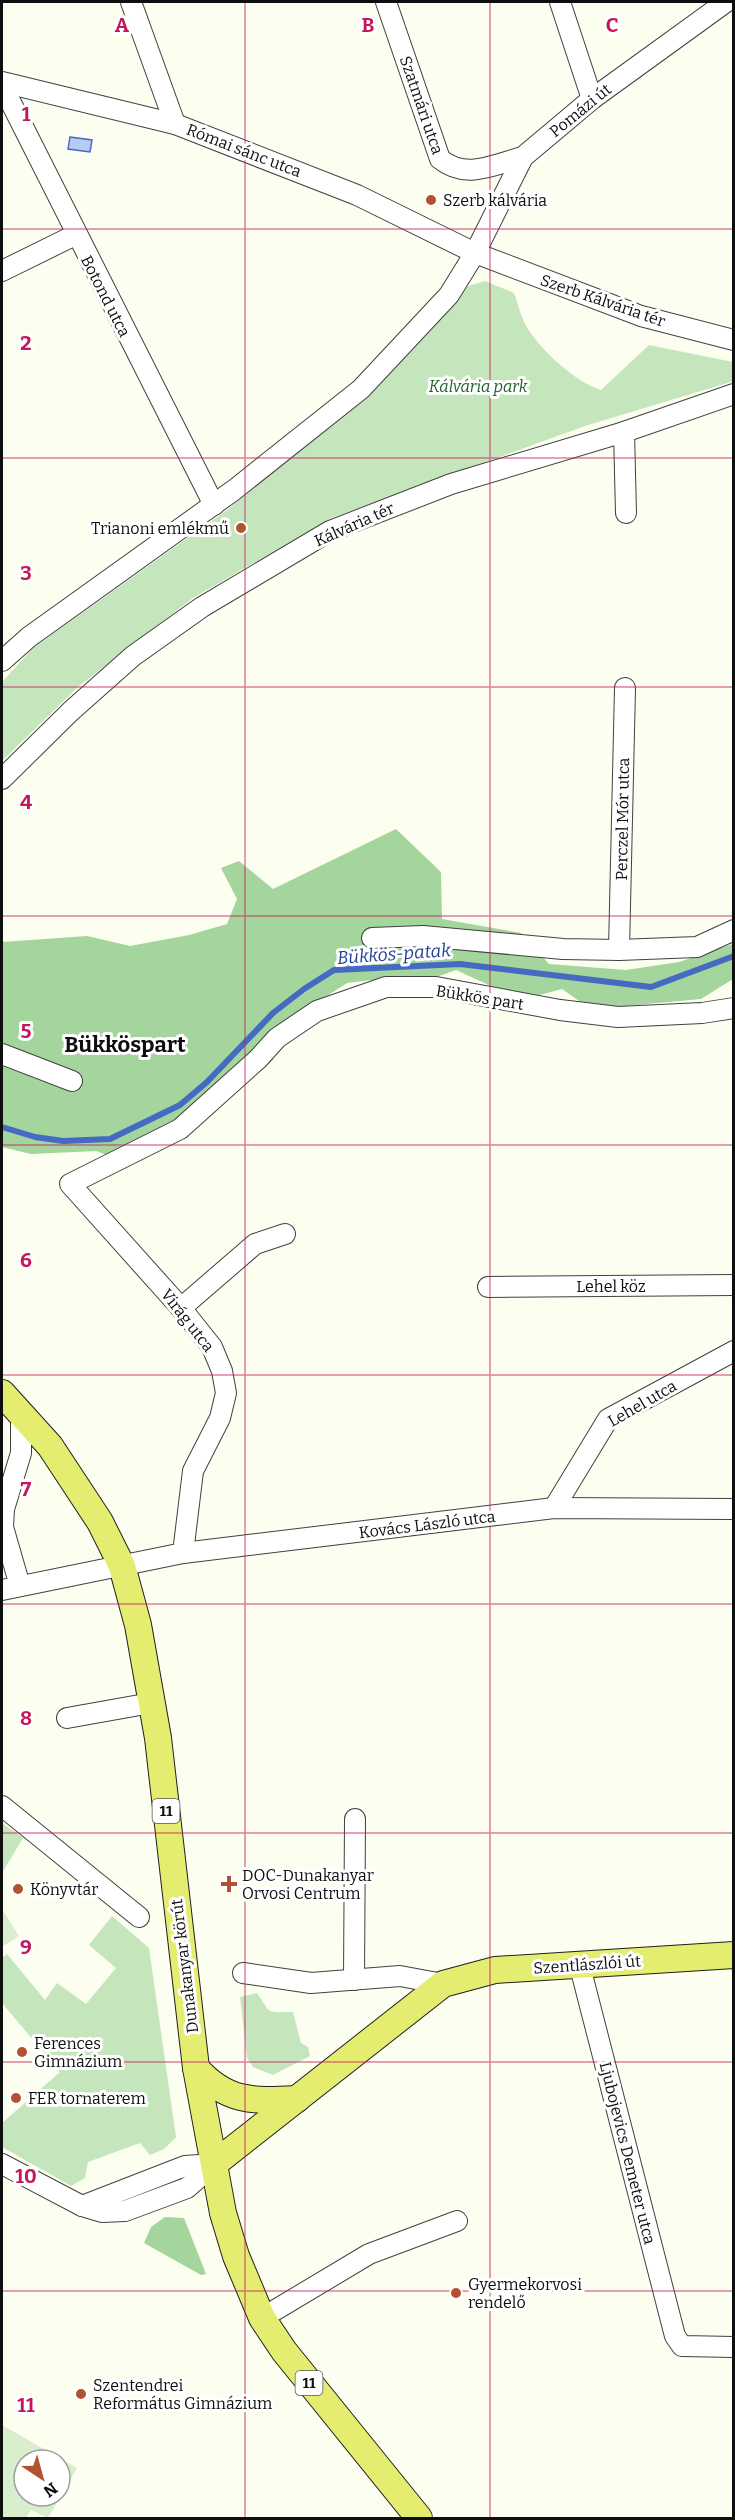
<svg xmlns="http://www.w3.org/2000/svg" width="735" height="2520" font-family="Bitter,serif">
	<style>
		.green { fill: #c5e6bc }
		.forest { fill: #a4d59c }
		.pitch { fill: #d8eecd; fill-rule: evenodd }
		.water { fill: #b8caf1; stroke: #456ac2; stroke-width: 1.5 }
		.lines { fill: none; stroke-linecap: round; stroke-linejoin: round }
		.stream { stroke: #456ac2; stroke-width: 6 }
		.minor-casing { stroke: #414141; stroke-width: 22 }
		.major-casing { stroke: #1f1f1f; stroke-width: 28 }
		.minor { stroke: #fff; stroke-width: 20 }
		.major { stroke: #e5ed70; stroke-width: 26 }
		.grid { fill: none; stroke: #c2185b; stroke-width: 1.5; stroke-opacity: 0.55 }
		.poi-dot { fill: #b35231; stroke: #fff; stroke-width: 2 }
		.labels { text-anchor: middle; stroke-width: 6; stroke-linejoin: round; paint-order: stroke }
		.shield { fill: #fff; stroke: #565656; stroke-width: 1.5 }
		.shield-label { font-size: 15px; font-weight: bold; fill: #0e0e0e }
		.street-label { font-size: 16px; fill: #0e0e0e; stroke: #fff }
		.poi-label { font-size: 16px; fill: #0e0e0e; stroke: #fff; text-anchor: start }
		.park-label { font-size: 16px; font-style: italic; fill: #236029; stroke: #fff }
		.water-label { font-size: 18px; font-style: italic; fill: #213f96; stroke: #fff }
		.district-label { font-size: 22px; font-weight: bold; fill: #0e0e0e; stroke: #fff }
		.grid-label { font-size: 20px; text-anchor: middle; font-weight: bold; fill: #c2185b; stroke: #fff; stroke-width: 6; stroke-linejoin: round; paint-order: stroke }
	</style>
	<rect width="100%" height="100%" fill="#fcfef0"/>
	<g class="green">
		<path d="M485,281l29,12c4,10 6,21 11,31 12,23 51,59 76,66l48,-45 84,17 1,19 -149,45 -254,92 -138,80 -114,88 -77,75v-79l32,-35 193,-137 146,-119 95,-105z"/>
		<polygon points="2,1823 23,1838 2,1873"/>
		<polygon points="112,1916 149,1948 176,2137 164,2149 150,2155 140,2143 88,2162 85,2178 71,2186 2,2147 2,2123 60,2072 2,2003 2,1958 7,1954 45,2000 57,1983 86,2004 116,1968 89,1945"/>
		<path d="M257,1993c15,22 8,19 36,19l8,31 7,4 2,9 -37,19 -20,-8 -6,-9 -7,-61z"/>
	</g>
	<g class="forest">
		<polygon points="396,829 441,872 442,919 521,933 549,964 626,970 679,962 733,944 733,979 701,999 614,1007 582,1003 562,989 536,996 493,987 456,970 417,984 395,977 347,983 291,1019 268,1039 273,1060 217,1109 183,1133 129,1163 96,1151 31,1154 2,1147 2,942 87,936 130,946 189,935 227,924 237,899 221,868 239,861 273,889"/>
		<polygon points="165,2217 184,2218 206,2274 201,2275 144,2243 151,2227"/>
	</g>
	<g class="pitch">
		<polygon points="2,1909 19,1936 2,1947"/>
		<path d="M2,2425l75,43 -29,50 -17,-8 -5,8h-24zM24,2460h36v36h-36z"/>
	</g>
	<polygon class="water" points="70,137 92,140 90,152 68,149"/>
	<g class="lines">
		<polyline class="stream" points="2,1127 35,1137 63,1141 110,1139 180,1105 207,1082 273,1013 304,989 334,970 460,964 651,987 734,956"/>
		<defs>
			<g id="minor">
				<polyline points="131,2 175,124"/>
				<path d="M386,2l54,157c26,21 53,6 83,-2"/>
				<polyline points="560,2 592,99"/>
				<polyline points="2,82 175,124 357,195 475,253 641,316 734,340"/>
				<polyline points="2,85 214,505"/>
				<polyline points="2,271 75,235"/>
				<polyline points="624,432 626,513"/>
				<polyline points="2,661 29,637 234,490 361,389 449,295 475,253 523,157 592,99 726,2"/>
				<polyline points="2,779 71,711 133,656 202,607 330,531 451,484 624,432 734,394"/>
				<polyline points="372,938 423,936 563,949 619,950 697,947 734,930"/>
				<polyline points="619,950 625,688"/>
				<polyline points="2,1054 72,1081"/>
				<polyline points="488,1287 734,1285"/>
				<polyline points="181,1308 255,1244 285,1234"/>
				<polyline points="554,1508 608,1419 734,1351"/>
				<polyline points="183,1553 193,1471 220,1418 226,1393 222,1371 212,1347 181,1308 70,1184 180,1129 258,1059 277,1038 317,1011 386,987 436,987 560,1010 618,1017 702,1013 734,1008"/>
				<polyline points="20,1586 3,1527 4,1509 21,1453 21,1412"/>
				<polyline points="2,1590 183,1553 554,1508 734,1509"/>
				<polyline points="67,1718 151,1703"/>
				<polyline points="2,1806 139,1917"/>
				<polyline points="579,1963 675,2336 682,2346 734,2347"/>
				<polyline points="243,1973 311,1983 400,1976 443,1984"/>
				<polyline points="354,1980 355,1819"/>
				<polyline points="2,2164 82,2206 102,2212 125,2211 187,2188 214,2164"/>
				<polyline points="82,2206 185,2166 214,2164"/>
				<polyline points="262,2318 369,2254 457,2221"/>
			</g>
			<g id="major">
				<polyline points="2,1393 50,1446 100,1522 122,1566 138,1625 158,1738 196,2068 223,2213 236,2256 262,2318 284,2351 419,2518"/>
				<path d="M196,2068c31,35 58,33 101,31"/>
				<polyline points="214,2164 443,1984 495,1970 734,1955"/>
			</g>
		</defs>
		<use href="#minor" class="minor-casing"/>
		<use href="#major" class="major-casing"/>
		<use href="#minor" class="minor"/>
		<use href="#major" class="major"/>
	</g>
	<path class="grid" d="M245,2v2516M490,2v2516M2,229h732M2,458h732M2,687h732M2,916h732M2,1145h732M2,1375h732M2,1604h732M2,1833h732M2,2062h732M2,2291h732"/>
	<g class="poi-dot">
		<circle cx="431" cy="200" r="6"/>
		<circle cx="241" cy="528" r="6"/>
		<path d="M226 1875h6v6h6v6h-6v6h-6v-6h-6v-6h6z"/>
		<circle cx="18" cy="1889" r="6"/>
		<circle cx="22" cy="2052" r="6"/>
		<circle cx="16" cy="2098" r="6"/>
		<circle cx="456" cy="2293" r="6"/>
		<circle cx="81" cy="2394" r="6"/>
	</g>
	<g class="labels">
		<g class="shield">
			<rect x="152.5" y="1799" width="27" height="24" rx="4.5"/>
			<rect x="295.5" y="2371" width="27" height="24" rx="4.5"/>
		</g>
		<g class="shield-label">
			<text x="166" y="1816">11</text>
			<text x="309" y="2388">11</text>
		</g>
		<g class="street-label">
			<text transform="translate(422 105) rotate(71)" y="6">Szatmári utca</text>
			<text transform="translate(580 110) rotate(-39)" y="6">Pomázi út</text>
			<text transform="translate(244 150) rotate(21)" y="6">Római sánc utca</text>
			<text transform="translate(106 296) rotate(63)" y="6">Botond utca</text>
			<text transform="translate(603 300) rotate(19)" y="6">Szerb Kálvária tér</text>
			<text transform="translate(354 524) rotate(-24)" y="6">Kálvária tér</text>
			<text transform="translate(622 819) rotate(-89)" y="6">Perczel Mór utca</text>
			<text transform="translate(480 997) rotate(9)" y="6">Bükkös part</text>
			<text x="611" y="1292">Lehel köz</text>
			<text transform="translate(188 1320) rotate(52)" y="6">Virág utca</text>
			<text transform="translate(642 1403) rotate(-30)" y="6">Lehel utca</text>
			<text transform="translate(427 1524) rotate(-7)" y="6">Kovács László utca</text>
			<text transform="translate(587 1964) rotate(-4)" y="6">Szentlászlói út</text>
			<text transform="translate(184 1966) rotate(-97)" y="6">Dunakanyar körút</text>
			<text transform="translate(628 2153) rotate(76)" y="6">Ljubojevics Demeter utca</text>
		</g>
		<g class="poi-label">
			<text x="443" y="206">Szerb kálvária</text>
			<text x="229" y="534" text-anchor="end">Trianoni emlékmű</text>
			<text x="242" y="1881">DOC-Dunakanyar<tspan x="242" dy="18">Orvosi Centrum</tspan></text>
			<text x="30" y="1895">Könyvtár</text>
			<text x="34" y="2049">Ferences<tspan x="34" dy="18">Gimnázium</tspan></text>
			<text x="28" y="2104">FER tornaterem</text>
			<text x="468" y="2290">Gyermekorvosi<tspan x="468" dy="18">rendelő</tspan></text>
			<text x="93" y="2391">Szentendrei<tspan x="93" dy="18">Református Gimnázium</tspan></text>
		</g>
		<g class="park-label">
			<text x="478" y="392">Kálvária park</text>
		</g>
		<g class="water-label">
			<text transform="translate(394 954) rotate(-4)" y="6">Bükkös-patak</text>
		</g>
		<g class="district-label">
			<text x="125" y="1052">Bükköspart</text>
		</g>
	</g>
	<g class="grid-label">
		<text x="122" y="32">A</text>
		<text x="368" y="32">B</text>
		<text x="612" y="32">C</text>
		<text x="26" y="121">1</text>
		<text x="26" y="350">2</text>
		<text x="26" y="580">3</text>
		<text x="26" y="809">4</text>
		<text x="26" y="1038">5</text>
		<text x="26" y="1267">6</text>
		<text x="26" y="1496">7</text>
		<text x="26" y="1725">8</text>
		<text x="26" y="1954">9</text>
		<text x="26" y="2183">10</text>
		<text x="26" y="2412">11</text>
	</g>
	<rect width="735" height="2520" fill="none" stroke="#0e0e0e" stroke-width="6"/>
	<g transform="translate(42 2478) rotate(144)"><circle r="28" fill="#ffffff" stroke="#9f9f9f" stroke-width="1.5"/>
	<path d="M0-4.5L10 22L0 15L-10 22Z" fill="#b35231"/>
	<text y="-9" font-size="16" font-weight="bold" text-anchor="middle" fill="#0e0e0e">N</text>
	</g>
</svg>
